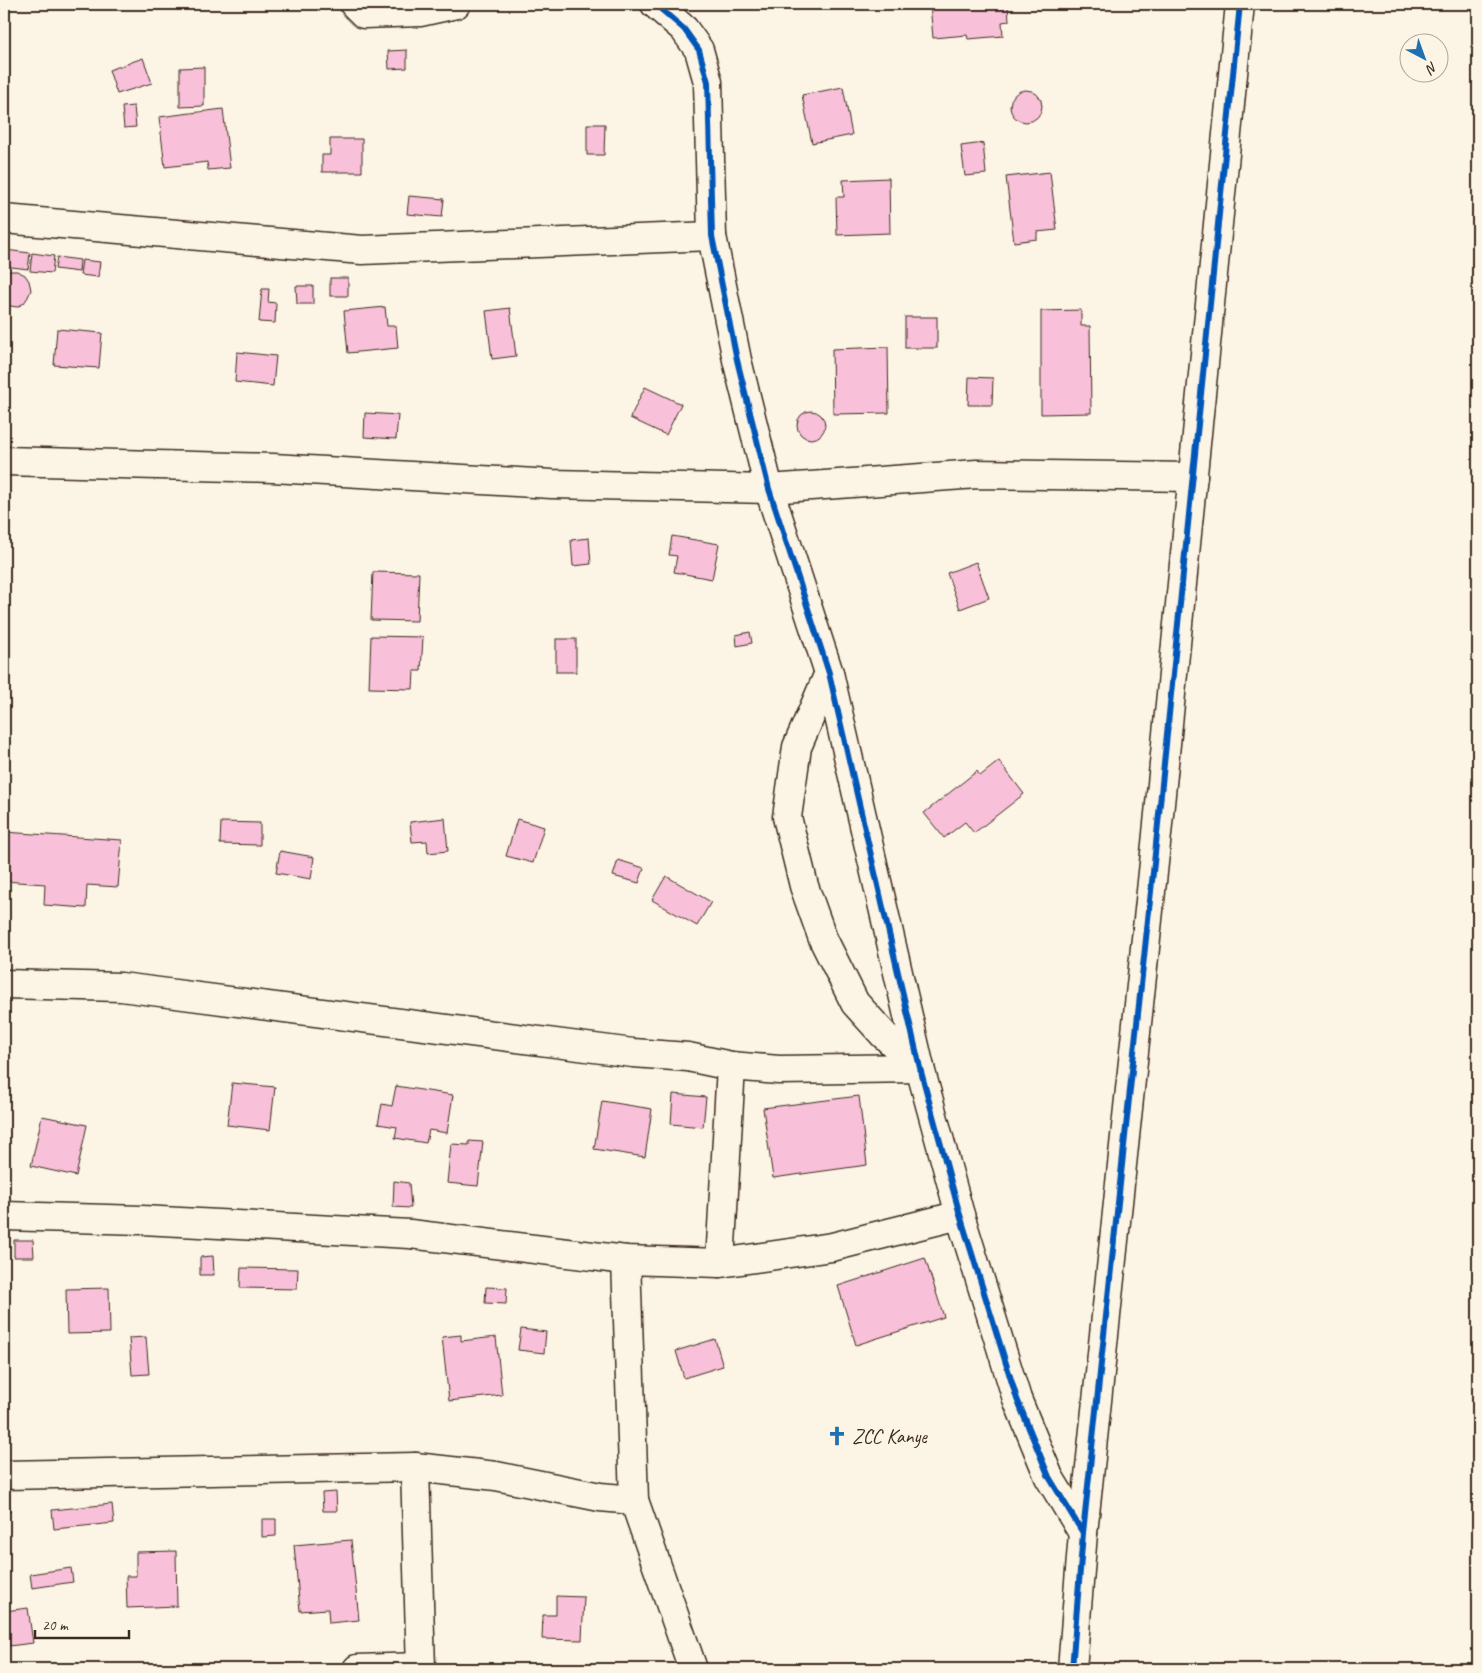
<svg xmlns="http://www.w3.org/2000/svg" width="1482" height="1673" font-family="Caveat,sans-serif">
	<style>
		.building { fill: #f8c1d9; stroke: #3b2a1e }
		.lines { fill: none; stroke-linecap: round; stroke-linejoin: round }
		.street-casing { stroke: #3b2a1e; stroke-width: 31 }
		.street { stroke: #fcf5e5; stroke-width: 28 }
		.cycleway-casing { stroke: #fcf5e5; stroke-width: 9 }
		.cycleway { stroke: #0057b8; stroke-width: 6 }
		.labels { text-anchor: middle; stroke-width: 4.5; stroke-linejoin: round; paint-order: stroke }
		.poi-label { font-size: 20px; fill: #3b2a1e; stroke: #fcf5e5; text-anchor: start }
	</style>
	<rect width="100%" height="100%" fill="#fcf5e5"/>
	<filter id="ink" filterUnits="userSpaceOnUse"><feTurbulence type="fractalNoise" baseFrequency=".02" numOctaves="2"/><feDisplacementMap in="SourceGraphic" scale="10" xChannelSelector="R" yChannelSelector="G"/><feConvolveMatrix kernelMatrix="1 2 1 2 8 2 1 2 1" color-interpolation-filters="sRGB"/></filter>
	<g filter="url(#ink)">
		<g class="building">
			<polygon points="795,4 846,4 846,5"/>
			<polygon points="930,4 1008,4 1009,21 1002,22 1003,36 968,39 967,35 933,38"/>
			<polygon points="407,50 407,68 389,69 388,51"/>
			<polygon points="143,58 152,83 117,94 109,70"/>
			<polygon points="204,67 204,106 180,107 180,68"/>
			<polygon points="843,87 852,135 812,143 802,95"/>
			<circle cx="1026" cy="106" r="16"/>
			<polygon points="134,106 136,127 124,128 122,107"/>
			<polygon points="223,109 230,168 208,170 207,162 165,167 159,117"/>
			<polygon points="587,124 605,124 604,155 587,155"/>
			<polygon points="330,139 362,139 362,172 322,172 322,155 330,155"/>
			<polygon points="983,143 986,174 965,176 961,146"/>
			<polygon points="1050,172 1057,230 1037,232 1037,239 1014,242 1006,177"/>
			<polygon points="889,178 890,233 837,235 836,197 844,197 843,180"/>
			<polygon points="409,196 444,199 442,217 407,214"/>
			<polygon points="5,250 30,253 28,269 4,266"/>
			<polygon points="32,253 54,256 52,273 30,271"/>
			<polygon points="57,257 80,260 79,272 55,269"/>
			<polygon points="82,260 100,262 98,277 80,275"/>
			<polygon points="9,271 17,271 25,275 29,281 31,290 28,297 24,303 17,307 4,305 4,273"/>
			<rect x="330" y="278" width="18" height="18"/>
			<polygon points="296,286 313,286 313,304 297,304"/>
			<polygon points="262,289 269,289 268,302 276,303 275,323 259,322"/>
			<polygon points="385,307 387,326 396,326 398,348 348,353 344,311"/>
			<polygon points="510,308 516,356 492,359 486,311"/>
			<polygon points="1081,310 1081,326 1090,326 1091,413 1041,414 1041,311"/>
			<rect x="905" y="317" width="32" height="31"/>
			<polygon points="57,329 102,333 99,368 54,365"/>
			<polygon points="888,347 889,413 833,414 832,349"/>
			<polygon points="237,352 276,356 273,386 235,382"/>
			<polygon points="969,377 993,378 992,405 968,405"/>
			<polygon points="645,387 681,404 666,435 630,418"/>
			<circle cx="811" cy="425" r="14"/>
			<polygon points="365,413 398,415 396,439 364,437"/>
			<polygon points="672,536 719,544 712,579 674,572 677,556 669,555"/>
			<polygon points="589,538 591,564 573,566 571,540"/>
			<polygon points="976,562 989,598 960,609 947,573"/>
			<polygon points="373,572 419,573 417,621 371,620"/>
			<polygon points="750,632 752,643 737,646 736,635"/>
			<polygon points="371,636 423,637 421,671 414,671 413,689 369,688"/>
			<rect x="556" y="639" width="20" height="33"/>
			<polygon points="999,761 1024,794 974,833 965,822 944,838 924,813 977,771 980,776"/>
			<polygon points="445,818 448,851 428,853 427,841 412,842 410,822"/>
			<polygon points="517,819 544,827 533,863 506,856"/>
			<polygon points="221,822 260,823 260,845 220,844"/>
			<polygon points="4,832 122,840 118,887 87,885 86,908 44,905 45,884 4,881"/>
			<polygon points="280,851 314,857 311,879 276,873"/>
			<polygon points="618,860 644,868 639,883 613,876"/>
			<polygon points="666,876 711,902 697,926 652,900"/>
			<polygon points="232,1083 275,1087 270,1130 227,1125"/>
			<polygon points="396,1086 453,1095 447,1133 429,1130 426,1143 395,1138 397,1127 378,1124 382,1104 392,1106"/>
			<polygon points="673,1094 706,1097 703,1127 671,1124"/>
			<polygon points="859,1096 867,1165 773,1178 763,1108"/>
			<polygon points="602,1101 652,1109 645,1157 594,1149"/>
			<polygon points="42,1116 87,1125 76,1176 31,1166"/>
			<polygon points="469,1141 483,1142 478,1186 447,1183 451,1144 469,1145"/>
			<polygon points="394,1181 409,1183 411,1208 393,1207"/>
			<polygon points="14,1240 33,1240 34,1257 14,1257"/>
			<polygon points="213,1256 214,1275 200,1275 200,1257"/>
			<polygon points="925,1258 944,1317 856,1345 838,1286"/>
			<polygon points="241,1268 298,1269 297,1289 240,1288"/>
			<polygon points="486,1287 507,1288 506,1304 485,1303"/>
			<polygon points="109,1288 110,1333 67,1334 66,1289"/>
			<polygon points="521,1329 546,1332 544,1353 518,1350"/>
			<polygon points="461,1335 461,1341 496,1337 502,1395 449,1401 442,1337"/>
			<polygon points="146,1337 149,1374 132,1375 129,1338"/>
			<polygon points="715,1339 723,1366 684,1378 676,1351"/>
			<polygon points="336,1492 337,1511 323,1511 322,1493"/>
			<polygon points="4,1494 9,1494 10,1512 4,1512"/>
			<polygon points="112,1504 114,1523 54,1529 52,1510"/>
			<polygon points="262,1519 276,1519 276,1536 262,1537"/>
			<polygon points="351,1540 359,1620 329,1623 328,1609 300,1611 294,1545"/>
			<polygon points="176,1551 177,1606 127,1608 126,1576 136,1576 136,1552"/>
			<polygon points="71,1568 73,1582 32,1588 30,1574"/>
			<polygon points="556,1596 584,1597 582,1640 542,1639 543,1615 556,1615"/>
			<polygon points="28,1608 33,1643 9,1646 5,1611"/>
		</g>
		<g class="lines">
			<defs>
				<g id="street">
					<polyline points="354,4 364,14 420,12 456,4"/>
					<polyline points="655,4 684,29 699,50 708,82 712,236 737,360 769,489 829,673 920,1068 960,1215 1017,1399 1049,1477 1083,1533"/>
					<polyline points="4,219 362,250 712,236"/>
					<polyline points="4,461 273,468 552,484 769,489 977,474 1193,477"/>
					<polyline points="829,673 797,747 787,817 804,886 823,939 855,1003 884,1035 920,1068"/>
					<polyline points="4,984 121,987 633,1053 688,1057 731,1066 779,1070 920,1068"/>
					<polyline points="4,1216 142,1220 410,1234 626,1260 720,1263 832,1247 960,1215"/>
					<polyline points="626,1260 634,1500 693,1669"/>
					<polyline points="720,1263 731,1066"/>
					<polyline points="415,1467 421,1669"/>
					<polyline points="4,1475 415,1467 496,1476 600,1497 634,1500"/>
					<polyline points="357,1669 421,1667"/>
					<polyline points="1072,1669 1083,1533 1156,844 1240,4"/>
				</g>
			</defs>
			<use href="#street" class="street-casing"/>
			<use href="#street" class="street"/>
			<defs>
				<g id="cycleway">
					<polyline points="655,4 684,29 699,50 708,82 712,236 737,360 769,489 829,673 920,1068 960,1215 1017,1399 1049,1477 1083,1533"/>
					<polyline points="1072,1669 1083,1533 1156,844 1240,4"/>
				</g>
			</defs>
			<use href="#cycleway" class="cycleway-casing"/>
			<use href="#cycleway" class="cycleway"/>
		</g>
	</g>
	<defs>
		<symbol id="church-bare" viewBox="-9 -9 18 18"><path d="M-1.2-6h2.4v3.5h3.3v2.4h-3.3V6h-2.4V-.1h-3.3v-2.4h3.3Z" fill="#1f6fb2" stroke="#fcf5e5" stroke-width="2.5" paint-order="stroke"/></symbol>
	</defs>
	<g fill-rule="evenodd">
		<use href="#church-bare" x="823" y="1422" width="28" height="28"/>
	</g>
	<g class="labels">
		<g class="poi-label">
			<text x="852" y="1443">ZCC Kanye</text>
		</g>
	</g>
	<rect width="1482" height="1673" fill="none" stroke="#fcf5e5" stroke-width="20"/>
	<rect x="10" y="10" width="1462" height="1653" fill="none" stroke="#3b2a1e" stroke-width="2" filter="url(#ink)"/>
	<g transform="translate(1424 58) rotate(139)"><circle r="24" fill="#fcf5e5" stroke="#afa495"/>
	<path d="M0-4L9 19L0 12L-9 19Z" fill="#1f6fb2"/>
	<text y="-8" font-size="14" font-weight="bold" text-anchor="middle" fill="#3b2a1e">N</text>
	</g>
	<path d="M35 1630v8h94v-8" fill="none" stroke="#3b2a1e" stroke-width="2.5"/>
	<text x="42" y="1630" font-size="15" fill="#3b2a1e" stroke="#fcf5e5" stroke-width="4" paint-order="stroke">20 m</text>
</svg>
